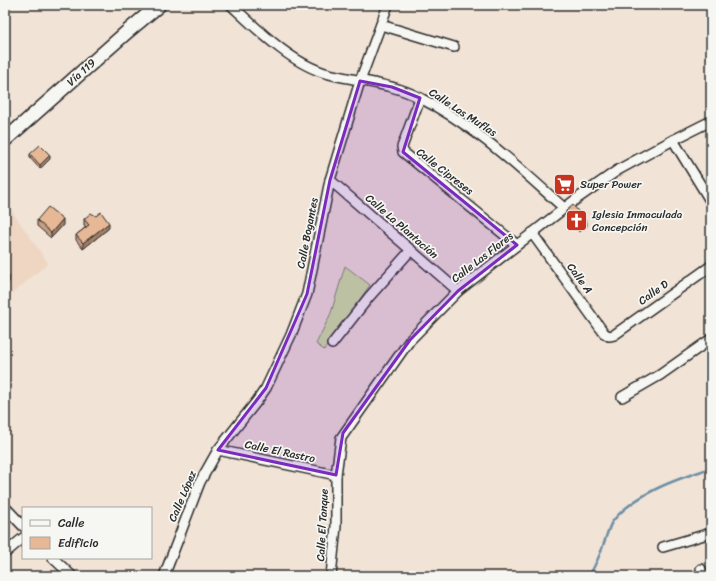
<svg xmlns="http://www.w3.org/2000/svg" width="716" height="581" font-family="Sriracha,sans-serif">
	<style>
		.built { fill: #eed6c3 }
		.green { fill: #cde79d; stroke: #7c8964 }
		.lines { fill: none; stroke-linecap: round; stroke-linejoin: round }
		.stream { stroke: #6c8fa5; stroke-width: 2.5 }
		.street-casing { stroke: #2b2b2b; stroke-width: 12 }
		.secondary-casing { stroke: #2b2b2b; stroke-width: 16 }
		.street { stroke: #f6f6f2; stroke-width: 9 }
		.secondary { stroke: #f6f6f2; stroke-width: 13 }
		.wall { fill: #c69e81; stroke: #2b2b2b }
		.shaded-wall { fill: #a18169; stroke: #2b2b2b }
		.building { fill: #e6b896; stroke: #2b2b2b }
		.marked { fill: #7b2cbf; fill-opacity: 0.2; stroke: #7b2cbf; stroke-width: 3; stroke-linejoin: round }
		.labels { text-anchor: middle; stroke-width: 3.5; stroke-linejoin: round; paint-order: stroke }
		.street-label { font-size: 11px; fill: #2b2b2b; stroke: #f6f6f2 }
		.poi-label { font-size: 11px; fill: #2b2b2b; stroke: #f6f6f2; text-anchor: start }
	</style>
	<rect width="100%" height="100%" fill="#f1e3d6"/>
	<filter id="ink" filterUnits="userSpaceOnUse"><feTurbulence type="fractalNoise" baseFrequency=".025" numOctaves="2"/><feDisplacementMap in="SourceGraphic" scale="8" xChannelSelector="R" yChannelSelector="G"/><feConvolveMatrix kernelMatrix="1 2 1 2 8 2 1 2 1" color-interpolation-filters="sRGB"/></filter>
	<g filter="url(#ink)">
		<polygon class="built" points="5,201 48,263 5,300"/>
		<polygon class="green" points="345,266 370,285 324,350 316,344 331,313"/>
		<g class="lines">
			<path class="stream" d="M589,576c7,-12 12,-23 16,-36 2,-6 4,-13 7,-18 23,-29 65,-43 99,-54"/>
			<defs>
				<g id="street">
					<path d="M231,5c27,25 62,60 98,69 31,8 63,9 91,24 55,27 99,70 144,110"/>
					<polyline points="381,25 454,47"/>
					<polyline points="420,98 402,147 403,152 517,245"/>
					<polyline points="673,140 711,202"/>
					<polyline points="330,180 458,291"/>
					<polyline points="532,233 604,333 609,336 614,335 711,266"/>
					<polyline points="332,344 369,297 411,250"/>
					<polyline points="622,397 660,375 711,339"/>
					<polyline points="218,450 336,475"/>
					<polyline points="5,507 23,526"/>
					<polyline points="663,547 711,533"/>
					<polyline points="5,553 23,538"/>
					<polyline points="53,558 72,576"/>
					<polyline points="701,569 704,576"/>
					<polyline points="164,576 200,482 218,450 257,401 266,388 291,335 307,294 330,180 360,81 388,5"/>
					<polyline points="331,576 336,526 336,475 341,438 410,340 458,291 575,200 618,170 673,140 711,121"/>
				</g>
				<polyline id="secondary" points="5,140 128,31 159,5"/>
			</defs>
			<use href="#street" class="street-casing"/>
			<use href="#secondary" class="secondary-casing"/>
			<use href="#street" class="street"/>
			<use href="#secondary" class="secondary"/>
		</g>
		<g class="wall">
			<polygon points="30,154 50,159 40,169 30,158"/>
			<polygon points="566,211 587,226 579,232 566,215"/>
			<polygon points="84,219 109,228 83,249 76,240 76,235 86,227 84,225"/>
			<polygon points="37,220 63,225 51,238 37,226"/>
		</g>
		<g class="shaded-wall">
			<polygon points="50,155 50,159 40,169 40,165"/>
			<polygon points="63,219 63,225 51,238 51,233"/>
			<polygon points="587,222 587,226 579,232 579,228"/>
			<polygon points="109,223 109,228 83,249 83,243"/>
			<polygon points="9,276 9,282 5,285 5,279"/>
		</g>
		<g class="building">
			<polygon points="40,145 50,155 40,165 30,154"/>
			<polygon points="573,205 587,222 579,228 566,211"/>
			<polygon points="48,207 63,219 51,233 37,220"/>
			<polygon points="101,212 109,223 83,243 76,235 89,225 84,219 91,213 96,216"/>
			<polygon points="5,272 9,276 5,279"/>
		</g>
	</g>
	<path class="marked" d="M360,81l32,6 28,11 -17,54 114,93 -59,46 -48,49 -67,93 -7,42 -118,-25 48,-62 41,-94 23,-114z"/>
	<defs>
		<symbol id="supermarket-square" viewBox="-11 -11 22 22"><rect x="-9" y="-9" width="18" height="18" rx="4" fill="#c8321e" stroke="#f6f6f2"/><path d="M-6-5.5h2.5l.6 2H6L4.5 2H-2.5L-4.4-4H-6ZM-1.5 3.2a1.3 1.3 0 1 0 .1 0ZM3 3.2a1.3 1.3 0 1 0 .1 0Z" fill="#fff"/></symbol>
		<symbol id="church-square" viewBox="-11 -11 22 22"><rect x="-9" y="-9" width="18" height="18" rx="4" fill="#c8321e" stroke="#f6f6f2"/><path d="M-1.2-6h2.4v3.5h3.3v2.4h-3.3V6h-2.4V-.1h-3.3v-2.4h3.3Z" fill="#fff"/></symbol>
	</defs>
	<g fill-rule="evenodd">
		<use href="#supermarket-square" x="552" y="172" width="25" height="25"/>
		<use href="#church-square" x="564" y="208" width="25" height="25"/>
	</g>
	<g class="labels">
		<g class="street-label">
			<text transform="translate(81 72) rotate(-42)" y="4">Vía 119</text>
			<text transform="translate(463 112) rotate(33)" y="4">Calle Las Muflas</text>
			<text transform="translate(445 171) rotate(38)" y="4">Calle Cipreses</text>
			<text transform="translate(402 226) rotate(41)" y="4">Calle La Plantación</text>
			<text transform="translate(307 233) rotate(-79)" y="4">Calle Bogantes</text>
			<text transform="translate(482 257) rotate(-38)" y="4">Calle Las Flores</text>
			<text transform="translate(580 278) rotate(54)" y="4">Calle A</text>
			<text transform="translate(653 292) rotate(-36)" y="4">Calle D</text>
			<text transform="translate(280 451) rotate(12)" y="4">Calle El Rastro</text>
			<text transform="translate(182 496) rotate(-67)" y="4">Calle López</text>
			<text transform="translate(322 525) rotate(-87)" y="4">Calle El Tanque</text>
		</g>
		<g class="poi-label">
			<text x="580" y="188">Super Power</text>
			<text x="592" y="218">Iglesia Inmaculada<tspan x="592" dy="13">Concepción</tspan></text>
		</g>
	</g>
	<rect width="716" height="581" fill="none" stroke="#f6f6f2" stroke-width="20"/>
	<rect x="10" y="10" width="696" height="561" fill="none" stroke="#2b2b2b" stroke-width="1.5" filter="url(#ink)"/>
	<rect x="22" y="507" width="130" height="52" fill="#f6f6f2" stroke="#a5a5a2"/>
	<rect x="30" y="520" width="20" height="6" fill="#f6f6f2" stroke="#a5a5a2"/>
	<text x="58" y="527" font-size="12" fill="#2b2b2b">Calle</text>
	<rect x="30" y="537" width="20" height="12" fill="#e6b896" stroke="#a5a5a2"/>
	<text x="58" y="547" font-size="12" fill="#2b2b2b">Edificio</text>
</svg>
